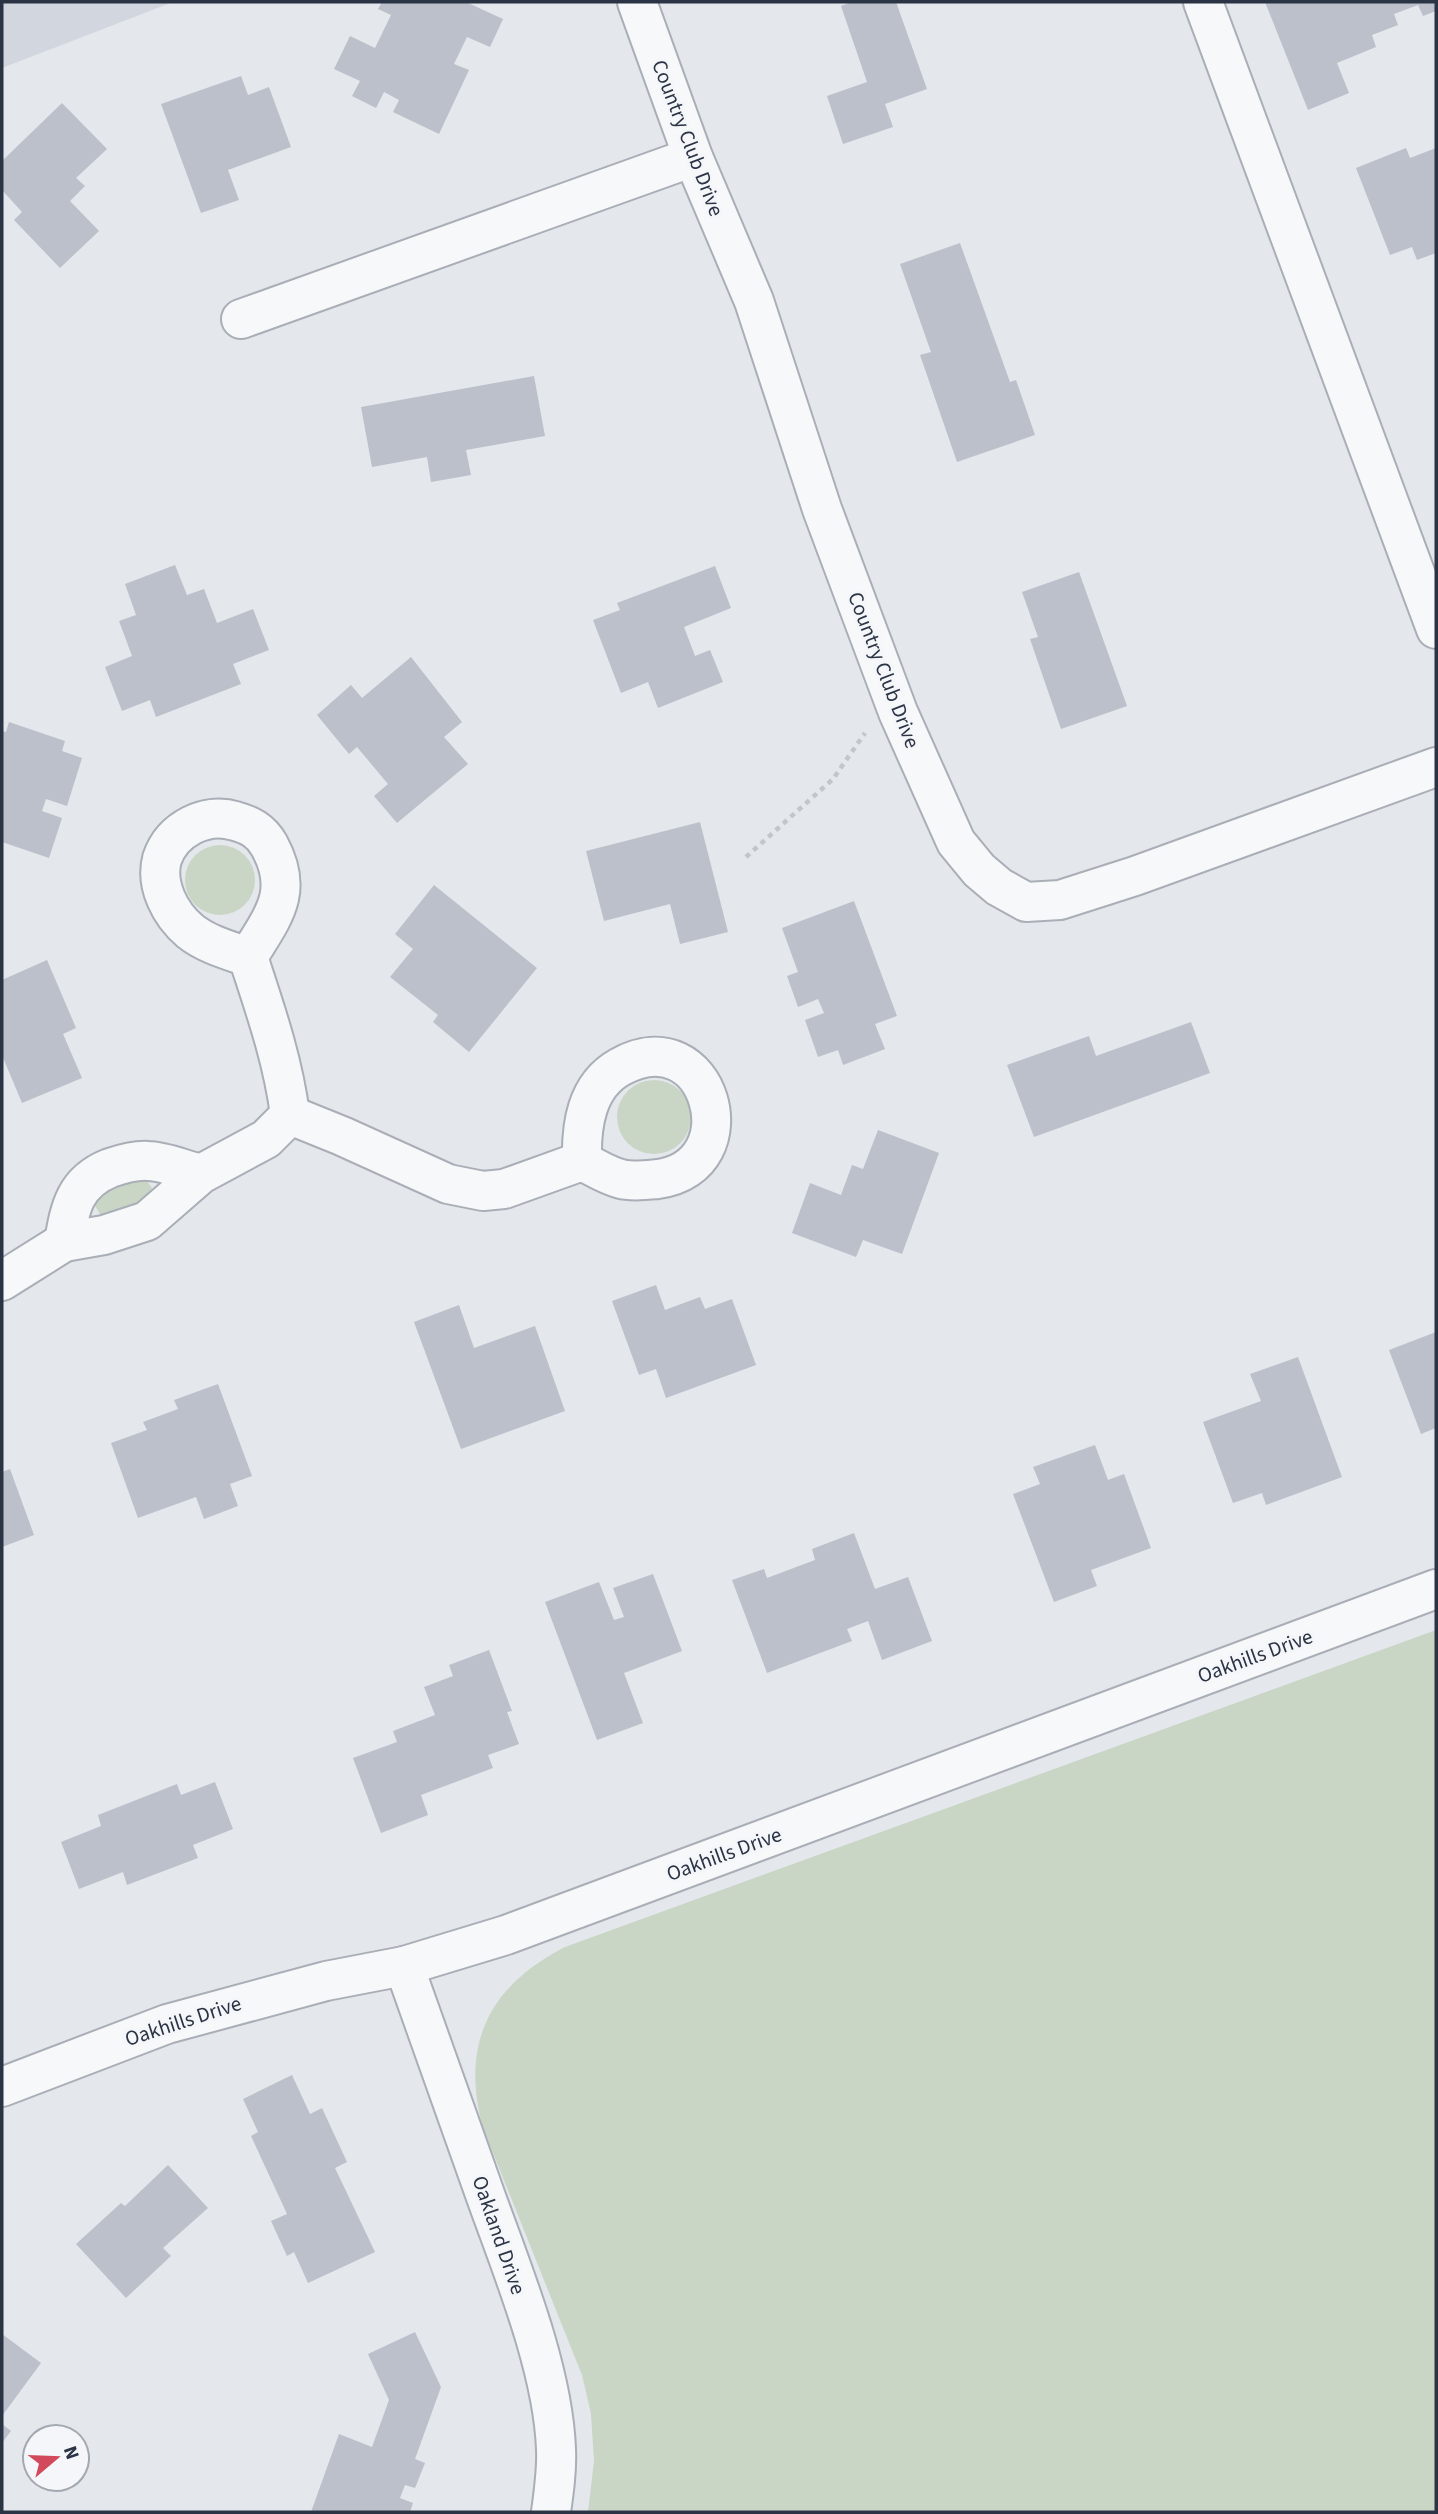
<svg xmlns="http://www.w3.org/2000/svg" width="1438" height="2514" font-family="'Source Sans 3',sans-serif">
	<style>
		.built { fill: #d2d6de }
		.green { fill: #c9d6c5 }
		.building { fill: #bbc0ca }
		.lines { fill: none; stroke-linecap: round; stroke-linejoin: round }
		.minor-casing { stroke: #a9aeb7; stroke-width: 42 }
		.path { stroke: #c2c5cb; stroke-width: 4.5; stroke-dasharray: 5 5; stroke-linecap: butt }
		.minor { stroke: #f7f8fa; stroke-width: 38 }
		.labels { text-anchor: middle; stroke-width: 6; stroke-linejoin: round; paint-order: stroke }
		.street-label { font-size: 21px; fill: #2b3445; stroke: #f4f6f9 }
	</style>
	<rect width="100%" height="100%" fill="#e4e7ec"/>
	<polygon class="built" points="2,2 173,2 2,68"/>
	<g class="green">
		<circle cx="220" cy="880" r="35"/>
		<circle cx="654" cy="1117" r="37"/>
		<polygon points="144,1177 152,1188 146,1203 101,1216 93,1202 94,1192"/>
		<path d="M1436,1630v882h-848l6,-51 -3,-47 -9,-39 -99,-247c-23,-84 6,-142 82,-181z"/>
	</g>
	<g class="building">
		<polygon points="382,2 466,2 503,19 490,47 467,37 454,64 469,70 439,134 393,112 399,100 384,92 376,108 352,96 360,81 334,69 350,36 375,48 391,15 378,9"/>
		<polygon points="852,2 896,2 927,89 885,104 893,127 843,144 827,96 867,82 841,6"/>
		<polygon points="1265,2 1436,2 1436,11 1423,16 1418,5 1394,14 1398,25 1372,35 1376,47 1337,63 1349,93 1308,110"/>
		<polygon points="241,76 248,95 269,87 291,147 228,170 239,200 201,213 161,104"/>
		<polygon points="62,103 107,149 76,178 85,186 70,201 99,231 60,268 14,220 22,212 2,190 2,161"/>
		<polygon points="1406,148 1410,158 1436,148 1436,253 1417,260 1412,247 1390,255 1356,168"/>
		<polygon points="960,243 1010,382 1016,380 1035,435 957,462 920,355 931,352 900,264"/>
		<polygon points="534,376 545,436 466,450 471,475 431,482 427,457 372,467 361,407"/>
		<polygon points="175,565 187,595 204,589 217,623 253,609 269,650 233,664 241,684 156,717 150,700 122,711 105,667 132,656 119,621 136,615 125,584"/>
		<polygon points="715,566 731,608 684,627 695,656 710,650 723,682 658,708 648,682 621,693 593,620 620,610 617,603"/>
		<polygon points="1079,572 1127,706 1061,729 1030,639 1038,637 1022,592"/>
		<polygon points="411,657 462,722 444,737 468,764 397,823 374,796 388,784 357,747 349,754 317,715 351,685 362,698"/>
		<polygon points="9,722 65,741 62,751 82,758 67,806 46,799 42,811 62,818 49,858 2,842 2,731 6,732"/>
		<polygon points="700,822 728,932 680,944 670,904 604,921 586,851"/>
		<polygon points="434,885 537,968 469,1052 433,1022 438,1015 390,977 413,949 395,934"/>
		<polygon points="854,901 897,1016 875,1024 885,1049 843,1065 838,1050 818,1057 805,1020 824,1013 818,999 798,1007 787,976 798,972 782,928"/>
		<polygon points="47,960 76,1028 63,1034 82,1078 22,1103 2,1055 2,980"/>
		<polygon points="1191,1022 1210,1073 1034,1137 1007,1065 1089,1036 1096,1056"/>
		<polygon points="878,1130 939,1153 902,1254 863,1240 856,1257 792,1233 810,1183 841,1195 852,1165 863,1169"/>
		<polygon points="656,1285 665,1310 700,1297 705,1309 732,1299 756,1365 666,1398 656,1369 639,1375 612,1301"/>
		<polygon points="459,1305 474,1348 535,1326 565,1411 461,1449 414,1322"/>
		<polygon points="1436,1332 1436,1428 1421,1434 1389,1350"/>
		<polygon points="1298,1357 1342,1477 1266,1505 1262,1493 1233,1503 1203,1422 1261,1401 1250,1374"/>
		<polygon points="218,1384 252,1476 230,1484 238,1506 204,1519 196,1497 138,1518 111,1443 147,1430 143,1422 178,1409 174,1400"/>
		<polygon points="1095,1445 1108,1480 1124,1474 1151,1548 1091,1570 1097,1586 1054,1602 1013,1494 1040,1484 1033,1467"/>
		<polygon points="10,1469 34,1535 2,1547 2,1472"/>
		<polygon points="854,1533 875,1589 908,1577 932,1641 882,1660 868,1621 847,1629 852,1641 767,1673 732,1580 764,1569 767,1578 815,1560 812,1549"/>
		<polygon points="653,1574 682,1651 624,1673 643,1723 597,1740 545,1602 599,1582 614,1620 624,1617 613,1588"/>
		<polygon points="489,1650 512,1711 507,1712 519,1744 488,1755 493,1768 421,1795 428,1815 381,1833 353,1758 397,1742 393,1731 435,1715 424,1687 453,1676 449,1665"/>
		<polygon points="215,1782 233,1829 193,1845 198,1858 127,1885 123,1872 79,1889 61,1842 101,1826 98,1815 177,1784 181,1795"/>
		<polygon points="292,2075 310,2114 322,2108 347,2162 335,2168 375,2252 308,2283 294,2252 287,2256 271,2221 287,2214 251,2136 258,2132 243,2099"/>
		<polygon points="168,2165 208,2208 163,2248 171,2256 126,2298 76,2244 121,2203 125,2206"/>
		<polygon points="415,2332 441,2387 415,2459 425,2463 415,2488 405,2485 400,2498 413,2503 410,2512 311,2512 339,2434 372,2447 389,2400 368,2354"/>
		<polygon points="2,2334 41,2363 2,2416"/>
		<polygon points="2,2424 11,2431 2,2443"/>
	</g>
	<g class="lines">
		<defs>
			<g id="minor">
				<polyline points="637,2 693,157 754,301 822,509 898,712 956,842 979,870 999,887 1026,902 1060,900 1135,876 1436,767"/>
				<polyline points="1203,2 1436,629"/>
				<polyline points="241,319 693,157"/>
				<path d="M248,957c-20,-7 -42,-13 -58,-26 -20,-17 -35,-46 -28,-72 10,-30 44,-47 73,-38 15,4 26,10 34,24 26,47 4,71 -21,112 17,52 35,103 42,158"/>
				<path d="M290,1115l52,21 106,48 35,7 21,-2 78,-28c12,6 26,15 39,18 11,3 26,1 37,0 94,-13 52,-162 -38,-112 -34,19 -39,59 -38,94"/>
				<path d="M201,1174c-17,-4 -37,-13 -53,-13 -12,-1 -26,3 -38,7 -35,14 -40,39 -46,74l40,-7 43,-14 54,-47 65,-35 24,-24"/>
				<polyline points="2,1281 64,1242"/>
				<path d="M404,1966c27,77 54,154 82,231 27,75 67,172 70,252 1,21 -2,42 -5,63"/>
				<polyline points="2,2087 167,2024 326,1981 404,1966 506,1935 1436,1589"/>
			</g>
		</defs>
		<use href="#minor" class="minor-casing"/>
		<polyline class="path" points="746,857 833,779 865,733"/>
		<use href="#minor" class="minor"/>
	</g>
	<g class="labels">
		<g class="street-label">
			<text transform="translate(688 138) rotate(69)" y="7">Country Club Drive</text>
			<text transform="translate(884 670) rotate(69)" y="7">Country Club Drive</text>
			<text transform="translate(1255 1656) rotate(-20)" y="7">Oakhills Drive</text>
			<text transform="translate(724 1854) rotate(-20)" y="7">Oakhills Drive</text>
			<text transform="translate(183 2021) rotate(-18)" y="7">Oakhills Drive</text>
			<text transform="translate(499 2235) rotate(71)" y="7">Oakland Drive</text>
		</g>
	</g>
	<rect width="1438" height="2514" fill="none" stroke="#2b3445" stroke-width="7"/>
	<g transform="translate(56 2458) rotate(71)"><circle r="33" fill="#f4f6f9" stroke="#a4a8b1" stroke-width="2"/>
	<path d="M0-5L12 26L0 18L-12 26Z" fill="#d1495b"/>
	<text y="-10" font-size="19" font-weight="bold" text-anchor="middle" fill="#2b3445">N</text>
	</g>
</svg>
